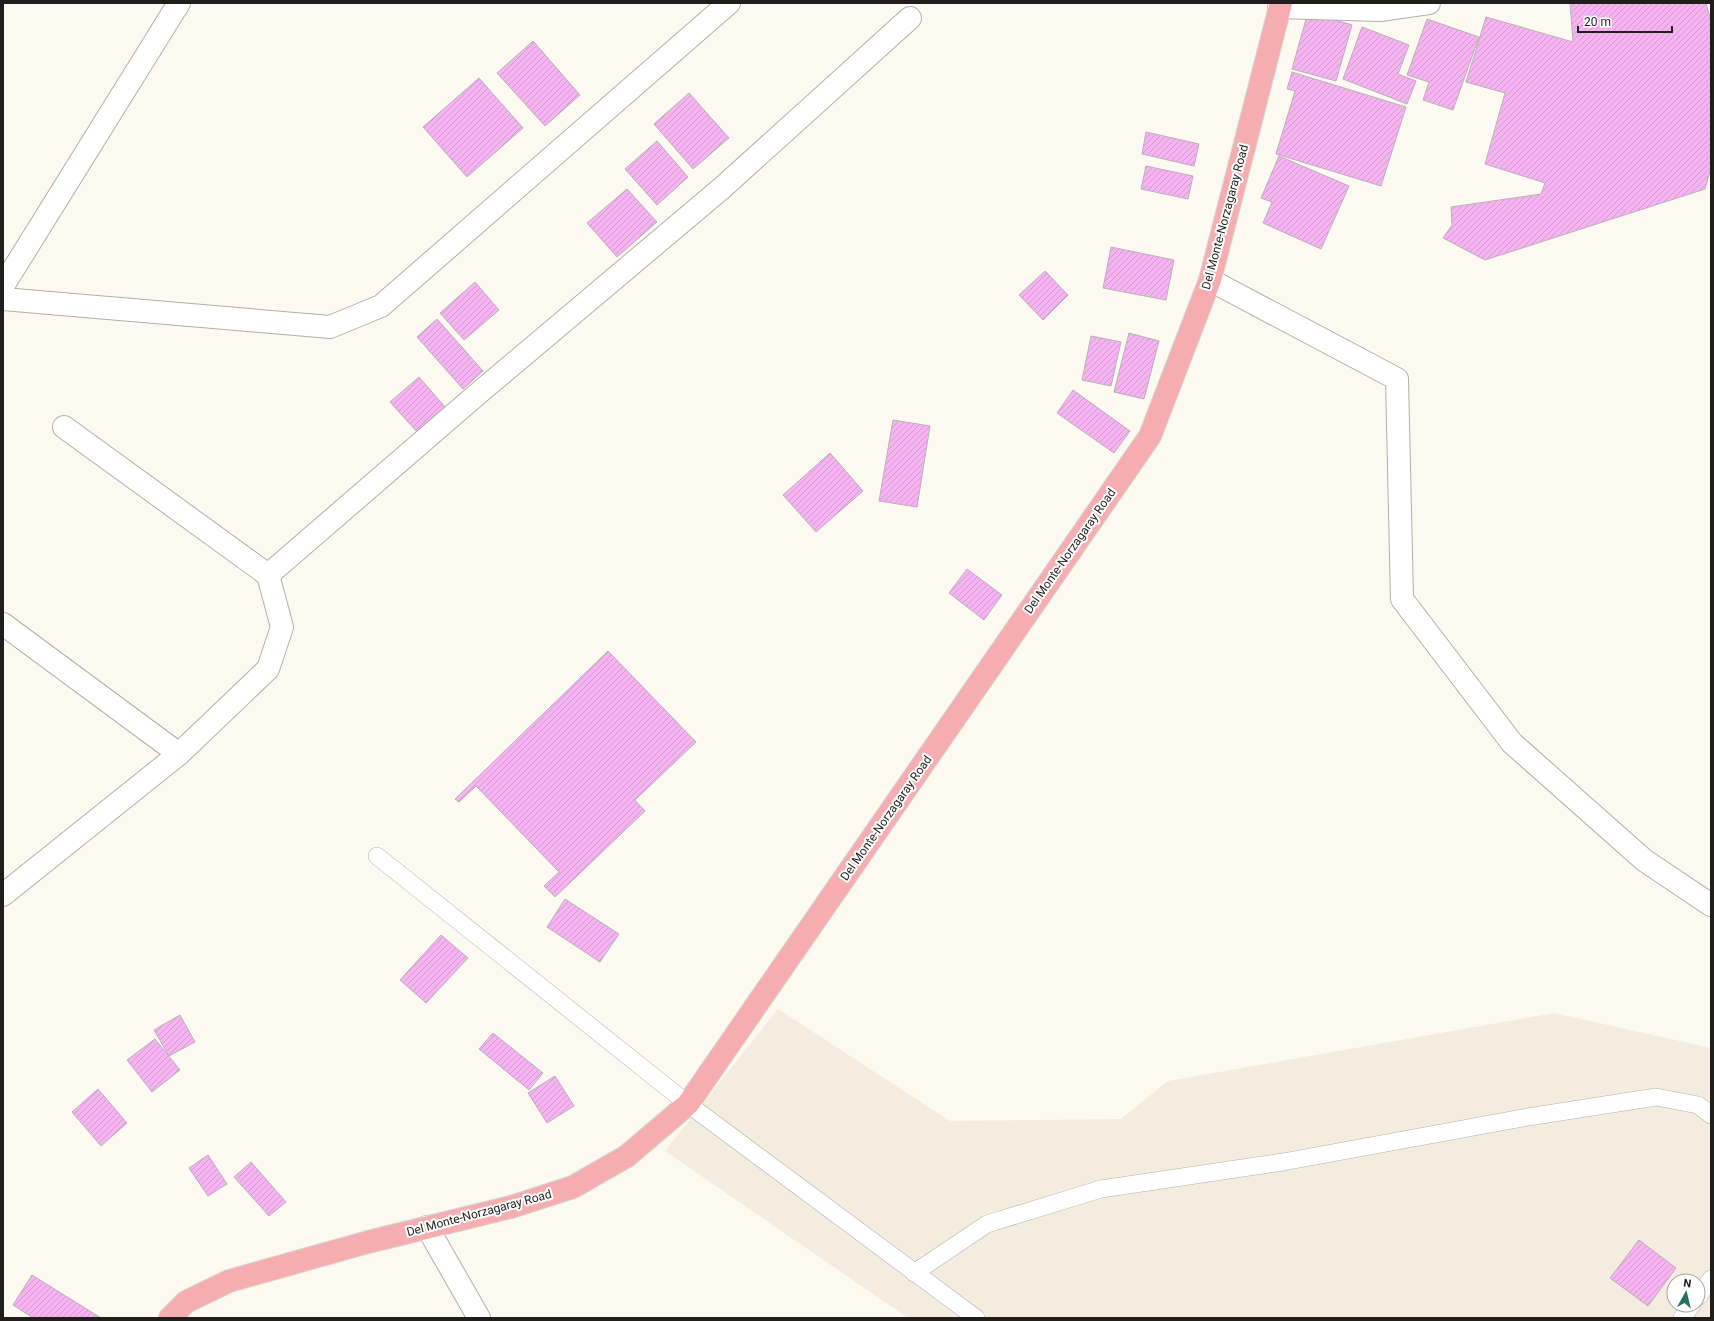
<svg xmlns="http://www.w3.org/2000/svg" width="1714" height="1321" font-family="Roboto,sans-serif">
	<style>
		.built { fill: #f4ecde; fill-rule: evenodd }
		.building { fill: url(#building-hatch); stroke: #b8b1b7 }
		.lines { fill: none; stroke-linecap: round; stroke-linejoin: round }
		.lane-casing { stroke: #b3afa8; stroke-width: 18 }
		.street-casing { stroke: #b3afa8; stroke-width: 24 }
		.primary-casing { stroke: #d7d6d6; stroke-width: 24 }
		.lane { stroke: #fff; stroke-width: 17 }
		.street { stroke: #fff; stroke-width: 22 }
		.primary { stroke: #f6adaf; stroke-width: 22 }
		.labels { text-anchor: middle; stroke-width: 4; stroke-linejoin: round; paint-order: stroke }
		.street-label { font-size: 12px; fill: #1f1e1b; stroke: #fff }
	</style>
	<defs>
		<pattern id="building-hatch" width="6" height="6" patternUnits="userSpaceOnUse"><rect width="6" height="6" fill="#f6b3f1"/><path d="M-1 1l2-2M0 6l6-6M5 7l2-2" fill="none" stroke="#d29ace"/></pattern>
	</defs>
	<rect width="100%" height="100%" fill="#fcf9f1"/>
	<path class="built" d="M778,1009l172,112 171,-2 47,-38 386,-68 157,35v270h-803l-243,-167zM1674,1281h24v24h-24z"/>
	<g class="building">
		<polygon points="1570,3 1706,3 1711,21 1711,168 1705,189 1485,260 1443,238 1452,225 1451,207 1541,194 1545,183 1485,164 1505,93 1466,82 1486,17 1573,42"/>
		<polygon points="1308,12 1352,25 1336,81 1292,69"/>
		<polygon points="1427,19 1479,37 1453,110 1423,100 1429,82 1407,75"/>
		<polygon points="1362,27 1409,45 1398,74 1416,81 1407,104 1343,79"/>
		<polygon points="533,41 580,95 545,126 497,73"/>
		<polygon points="1292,72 1406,107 1381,186 1276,154 1295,91 1287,89"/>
		<polygon points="479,78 523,128 467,177 423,127"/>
		<polygon points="689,93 729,138 693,169 654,124"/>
		<polygon points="1146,132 1199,144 1194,166 1142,154"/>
		<polygon points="657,141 688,177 657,205 625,169"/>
		<polygon points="1279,156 1349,186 1321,249 1263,223 1272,202 1261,198"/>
		<polygon points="1146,166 1193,176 1188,199 1141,189"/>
		<polygon points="627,189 657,222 617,257 587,223"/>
		<polygon points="1111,247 1174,260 1166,300 1103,288"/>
		<polygon points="1045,271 1068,295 1043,320 1019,295"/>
		<polygon points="475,282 499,310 464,340 440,313"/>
		<polygon points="437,319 483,371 463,389 417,337"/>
		<polygon points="1129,333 1159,341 1144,399 1114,392"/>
		<polygon points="1091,336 1121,342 1111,386 1082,380"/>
		<polygon points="419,377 446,408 418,433 390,402"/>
		<polygon points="1073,390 1130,431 1114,453 1057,413"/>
		<polygon points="893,420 930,426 917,507 879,501"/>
		<polygon points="830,453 863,491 816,532 783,495"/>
		<polygon points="967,569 1002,595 984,620 949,593"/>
		<polygon points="608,651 696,742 635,800 645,811 555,897 544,886 559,872 476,786 459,802 455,799"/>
		<polygon points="565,899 619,934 600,962 547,927"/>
		<polygon points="441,935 468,958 426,1003 400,980"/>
		<polygon points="180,1015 195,1042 169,1056 154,1030"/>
		<polygon points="493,1033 543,1073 529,1090 479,1049"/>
		<polygon points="155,1039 180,1070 152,1092 127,1060"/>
		<polygon points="555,1076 574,1106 547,1123 528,1093"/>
		<polygon points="98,1089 127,1123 101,1146 72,1112"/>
		<polygon points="208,1155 227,1184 208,1196 189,1168"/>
		<polygon points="251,1162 286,1202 269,1216 234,1177"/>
		<polygon points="1639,1240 1676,1268 1648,1306 1610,1278"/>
		<polygon points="32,1275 101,1318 33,1318 13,1305"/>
	</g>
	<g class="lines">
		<defs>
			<g id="lane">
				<polyline points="377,856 688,1104 976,1318"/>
				<polyline points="914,1273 987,1224 1101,1189 1283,1162 1528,1117 1656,1097 1698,1105 1711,1115"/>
				<polyline points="1698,1297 1711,1279"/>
				<polyline points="1682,1318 1692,1305"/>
			</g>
			<g id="street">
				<polyline points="1279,7 1380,10 1429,3"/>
				<polyline points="1210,280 1397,379 1402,599 1512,743 1644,860 1711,905"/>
				<polyline points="3,286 179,3"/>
				<polyline points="3,299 330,327 381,306 729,3"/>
				<polyline points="268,575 474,397 722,188 910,18"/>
				<polyline points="3,624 179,754"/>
				<polyline points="3,895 179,754 268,669 282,627 268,575 64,427"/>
				<polyline points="427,1227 479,1318"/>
			</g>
			<polyline id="primary" points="170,1318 186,1302 229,1281 368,1242 511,1207 573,1187 627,1156 688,1104 1150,436 1210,280 1281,3"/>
		</defs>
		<use href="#lane" class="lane-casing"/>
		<use href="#street" class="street-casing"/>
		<use href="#primary" class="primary-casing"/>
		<use href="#lane" class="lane"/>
		<use href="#street" class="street"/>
		<use href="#primary" class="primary"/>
	</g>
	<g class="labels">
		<g class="street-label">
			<text transform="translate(1225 217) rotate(-75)" y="4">Del Monte-Norzagaray Road</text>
			<text transform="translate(1070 551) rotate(-55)" y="4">Del Monte-Norzagaray Road</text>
			<text transform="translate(886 818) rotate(-55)" y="4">Del Monte-Norzagaray Road</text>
			<text transform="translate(479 1213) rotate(-15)" y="4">Del Monte-Norzagaray Road</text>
		</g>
	</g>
	<rect width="1714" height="1321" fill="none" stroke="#1f1e1b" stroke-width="8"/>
	<g transform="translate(1686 1293) rotate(8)"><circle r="19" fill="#ffffff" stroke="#a5a5a4"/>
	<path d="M0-3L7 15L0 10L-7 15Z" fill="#277068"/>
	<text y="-6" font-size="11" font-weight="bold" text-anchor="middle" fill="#1f1e1b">N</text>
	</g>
	<path d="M1578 26v6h94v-6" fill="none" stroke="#1f1e1b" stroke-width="2"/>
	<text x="1584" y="26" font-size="12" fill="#1f1e1b" stroke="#ffffff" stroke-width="3" paint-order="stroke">20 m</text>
</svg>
